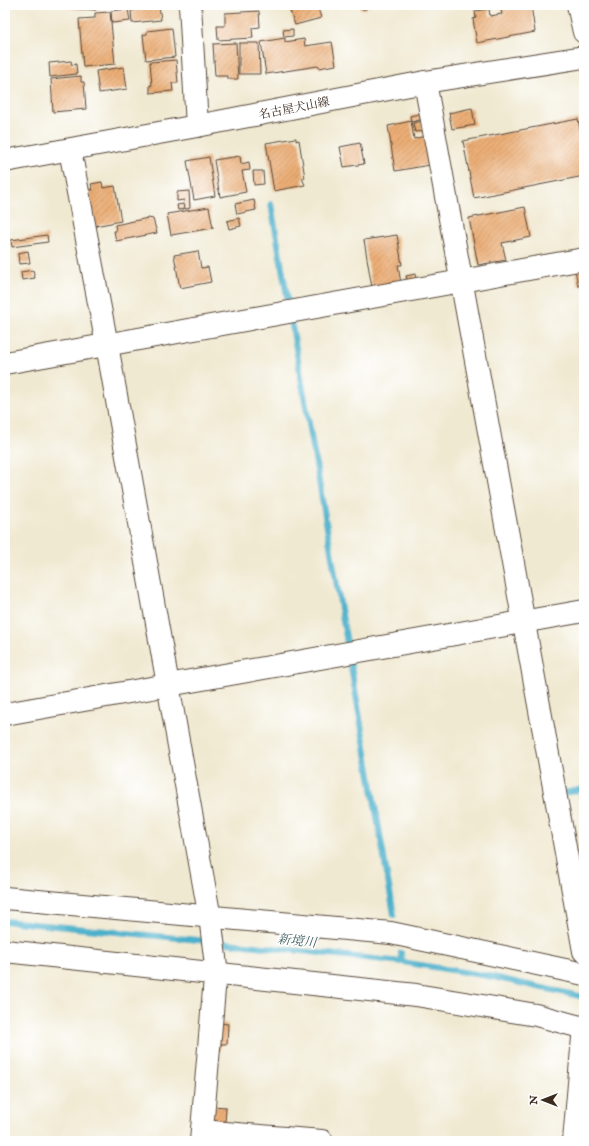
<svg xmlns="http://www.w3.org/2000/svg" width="589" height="1146" font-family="'IM FELL English','Noto Serif JP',serif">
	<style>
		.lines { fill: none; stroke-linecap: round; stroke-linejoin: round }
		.stream { stroke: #4cb0cb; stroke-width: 6 }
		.building { fill: url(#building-hatch) }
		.minor-casing { stroke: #564739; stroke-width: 24 }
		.major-casing { stroke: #564739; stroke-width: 24 }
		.minor { stroke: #fff; stroke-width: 22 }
		.major { stroke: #fff; stroke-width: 22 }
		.labels { text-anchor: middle; stroke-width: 3; stroke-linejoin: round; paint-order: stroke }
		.street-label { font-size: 12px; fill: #3b2a1e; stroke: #fff }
		.water-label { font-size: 13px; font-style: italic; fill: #426063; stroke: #fff }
	</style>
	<defs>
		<pattern id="building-hatch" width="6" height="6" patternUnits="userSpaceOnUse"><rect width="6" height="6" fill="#ecae76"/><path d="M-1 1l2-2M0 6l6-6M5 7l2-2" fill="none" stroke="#c08e60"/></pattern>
	</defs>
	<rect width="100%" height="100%" fill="#fff"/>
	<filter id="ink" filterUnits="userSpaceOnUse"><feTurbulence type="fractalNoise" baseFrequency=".025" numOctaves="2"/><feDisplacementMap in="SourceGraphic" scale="8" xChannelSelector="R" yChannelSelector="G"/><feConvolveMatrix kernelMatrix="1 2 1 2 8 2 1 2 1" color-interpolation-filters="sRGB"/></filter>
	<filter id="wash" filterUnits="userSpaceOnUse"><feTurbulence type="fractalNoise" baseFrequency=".012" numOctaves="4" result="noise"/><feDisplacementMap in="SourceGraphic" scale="16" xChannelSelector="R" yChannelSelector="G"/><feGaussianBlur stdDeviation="0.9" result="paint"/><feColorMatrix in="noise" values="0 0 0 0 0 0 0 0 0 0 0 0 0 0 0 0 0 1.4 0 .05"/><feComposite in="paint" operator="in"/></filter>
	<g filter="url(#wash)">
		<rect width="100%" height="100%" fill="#f0e9d1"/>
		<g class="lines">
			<g class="stream">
				<polyline points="271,204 394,915"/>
				<polyline points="564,793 584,789"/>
				<polyline points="5,921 208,941"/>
				<polyline points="218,942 402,962 488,976 584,997"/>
				<polyline points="401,953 402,962"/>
			</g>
		</g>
		<g id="blocks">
			<g class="building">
				<polygon points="67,5 96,5 96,10 67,8"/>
				<polygon points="159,5 161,20 132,23 131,11 138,9 138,7"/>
				<polygon points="288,5 317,5 321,18 295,25"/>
				<rect x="360" y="5" width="6" height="4"/>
				<polygon points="500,5 531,5 535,32 477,43 473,19 476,18 475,11 489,9 490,16 502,14"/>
				<polygon points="128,9 130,21 112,23 111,11"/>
				<polygon points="259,11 260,27 252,28 253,38 218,40 217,26 225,26 225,13"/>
				<polygon points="110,12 115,64 83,67 79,19 95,18 95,13"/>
				<polygon points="172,28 175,57 146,60 143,35 147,34 147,31"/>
				<polygon points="293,29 293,36 284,37 283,30"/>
				<polygon points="285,38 285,42 304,39 305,46 332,42 336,65 319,68 318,66 266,74 261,42"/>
				<polygon points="236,43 238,79 228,79 228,76 215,76 213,44"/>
				<polygon points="239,43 259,43 260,74 239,74"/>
				<polygon points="176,60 178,83 172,83 173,91 150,93 150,85 152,85 150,62"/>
				<polygon points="71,61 72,65 76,64 77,74 50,77 49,63"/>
				<polygon points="124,67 127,89 99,93 96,71"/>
				<polygon points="81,76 81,82 84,82 86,109 53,112 51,79"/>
				<polygon points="472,108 475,125 452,129 449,113"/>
				<polygon points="422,113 423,119 411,122 410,116"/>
				<polygon points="578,119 584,151 584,176 474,198 463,141"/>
				<polygon points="411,121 414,139 425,136 430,165 395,171 388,126"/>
				<polygon points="422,121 423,131 415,132 413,123"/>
				<polygon points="296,138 296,141 299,140 305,178 302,178 305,185 274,191 266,143"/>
				<polygon points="360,143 364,164 344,167 340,147"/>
				<polygon points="240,156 241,164 249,162 250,170 242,171 246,192 220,197 214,160"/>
				<polygon points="209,157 215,196 194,200 187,161"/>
				<polygon points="253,171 263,171 264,184 254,185"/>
				<polygon points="102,182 103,188 115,186 121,221 95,226 89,190 93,190 91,184"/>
				<polygon points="189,191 190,208 185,209 184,200 177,201 177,192"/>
				<polygon points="254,200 256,210 237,214 235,204"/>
				<polygon points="183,204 184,209 178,210 177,205"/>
				<polygon points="209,207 213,228 171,235 167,214"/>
				<polygon points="525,207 531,237 502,243 506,260 478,265 469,218"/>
				<polygon points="148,218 153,219 157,233 116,241 114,231 116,231 115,225"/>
				<polygon points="239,218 241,226 229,229 227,221"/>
				<polygon points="47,235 48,242 12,247 11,240"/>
				<polygon points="397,235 402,265 398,265 401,284 372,288 364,240"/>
				<polygon points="28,251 30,263 19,264 18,253"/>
				<polygon points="198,251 201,268 208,267 211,282 180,288 174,255"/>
				<polygon points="584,268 584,285 578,286 575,269"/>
				<polygon points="33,270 35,278 22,280 21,272"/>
				<polygon points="415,274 416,280 408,282 406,276"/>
				<polygon points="217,1023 228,1024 227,1044 221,1044 220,1051 215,1050"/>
				<polygon points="210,1106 226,1107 225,1125 212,1120"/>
			</g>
		</g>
	</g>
	<g filter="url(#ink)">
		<use href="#blocks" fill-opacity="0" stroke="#564739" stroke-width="1"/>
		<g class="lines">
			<defs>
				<g id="minor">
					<polyline points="190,5 197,126"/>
					<polyline points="578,5 584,32"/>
					<polyline points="425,82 584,951"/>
					<polyline points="70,150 107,345 211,924 216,966 201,1141"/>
					<polyline points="5,363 584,259"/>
					<polyline points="5,714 584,611"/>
					<polyline points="5,898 391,933 584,974"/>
					<polyline points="5,951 416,995 536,1015 584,1028"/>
					<polyline points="202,1131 322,1141"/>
					<polyline points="574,1141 584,1026"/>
				</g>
				<polyline id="major" points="5,161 197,126 425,82 584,57"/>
			</defs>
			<use href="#minor" class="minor-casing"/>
			<use href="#major" class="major-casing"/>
			<use href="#minor" class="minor"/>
			<use href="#major" class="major"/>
		</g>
	</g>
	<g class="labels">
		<g class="street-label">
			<text transform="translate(294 108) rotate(-11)" y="4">名古屋犬山線</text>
		</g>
		<g class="water-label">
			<text transform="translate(297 940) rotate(6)" y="5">新境川</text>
		</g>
	</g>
	<rect width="589" height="1146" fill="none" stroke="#fff" stroke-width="20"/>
	<g transform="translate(543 1100) rotate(270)" stroke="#ffffff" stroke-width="3" paint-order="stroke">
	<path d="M0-3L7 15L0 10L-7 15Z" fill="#3b2a1e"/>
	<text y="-6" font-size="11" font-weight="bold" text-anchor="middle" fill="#3b2a1e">N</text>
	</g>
</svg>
